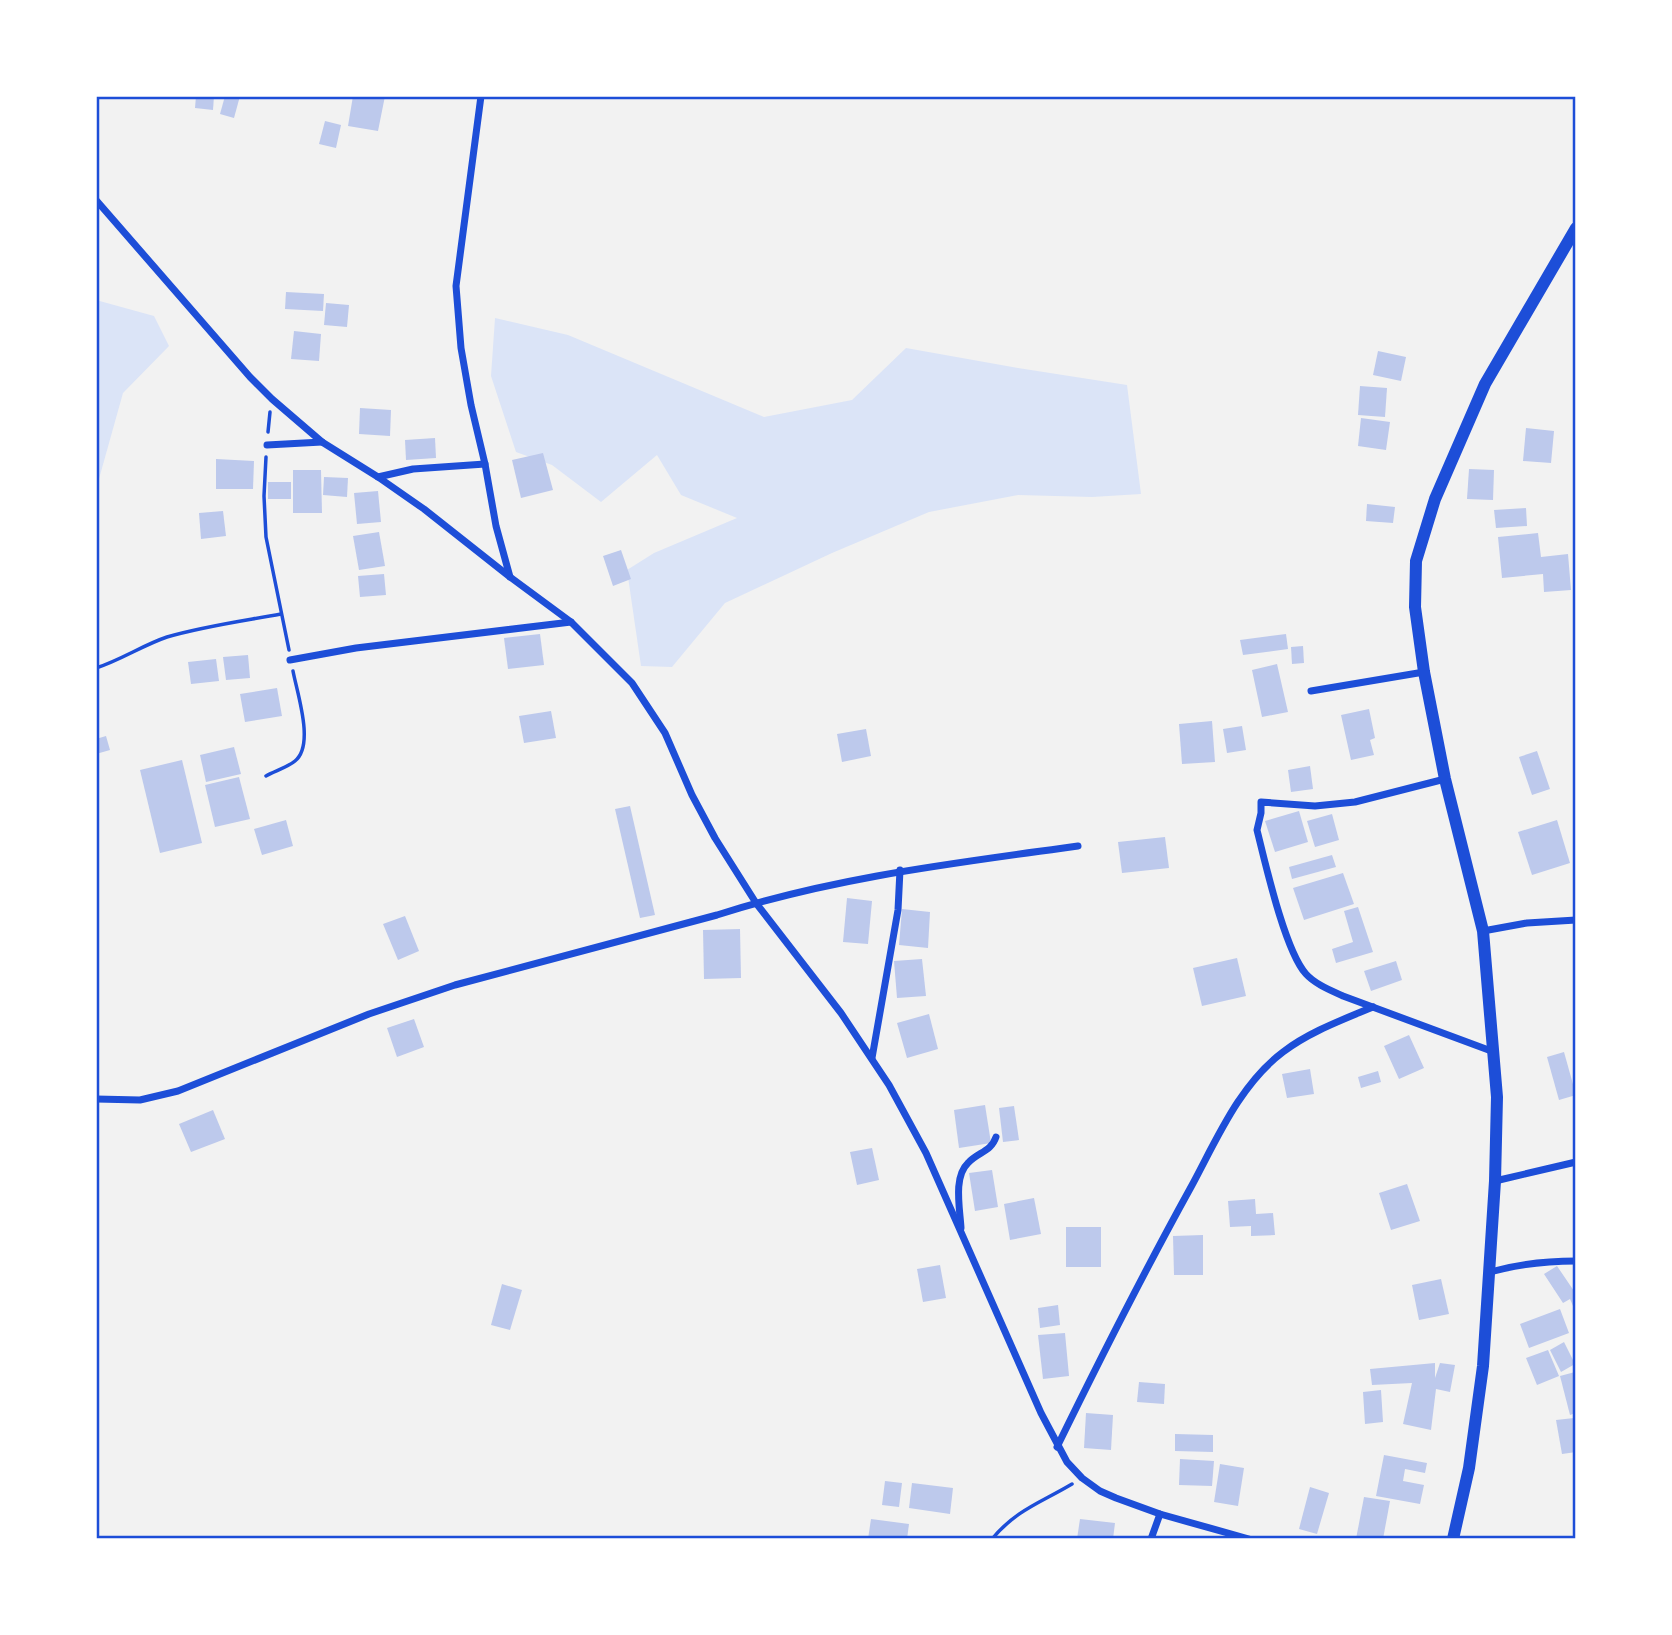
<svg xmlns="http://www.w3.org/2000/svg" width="1672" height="1635" font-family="Signika,sans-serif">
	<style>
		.green { fill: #dbe4f7 }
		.building { fill: #bdc9ec }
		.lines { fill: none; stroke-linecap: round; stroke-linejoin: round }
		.path { stroke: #1d4ed8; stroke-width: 3.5 }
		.minor { stroke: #1d4ed8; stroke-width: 7 }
		.secondary { stroke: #1d4ed8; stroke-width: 12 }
		.neatline { fill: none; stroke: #1d4ed8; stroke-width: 2.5 }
	</style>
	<rect width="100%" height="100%" fill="#f2f2f2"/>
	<g class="green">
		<polygon points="96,300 154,316 169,346 123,393 97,486"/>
		<polygon points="495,318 568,335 764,417 852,400 906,348 1018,368 1127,385 1141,494 1092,497 1018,495 929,512 832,553 725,603 672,667 641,666 627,570 654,553 737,518 681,495 657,455 601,502 552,465 516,452 491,376"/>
	</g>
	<g class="building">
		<polygon points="196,96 214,96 213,110 195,108"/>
		<polygon points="225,96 240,96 234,118 220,114"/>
		<polygon points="353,96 385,96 378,131 348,126"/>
		<polygon points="325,121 341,125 336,148 319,144"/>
		<polygon points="286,292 324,294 323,311 285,309"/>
		<polygon points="326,303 349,305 347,327 324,325"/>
		<polygon points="294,331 321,334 319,361 291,359"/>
		<polygon points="1378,351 1406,357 1401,381 1373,375"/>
		<polygon points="1360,386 1387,388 1385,417 1358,415"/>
		<polygon points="360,408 391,410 390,436 359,434"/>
		<polygon points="1361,418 1390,422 1386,450 1358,446"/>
		<polygon points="1526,428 1554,431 1551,463 1523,461"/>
		<polygon points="435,438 436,458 406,460 405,440"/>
		<polygon points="543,453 553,490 521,498 512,460"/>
		<polygon points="216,459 254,461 253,489 216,489"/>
		<polygon points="1469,469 1494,470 1493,500 1467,499"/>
		<polygon points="293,470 321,470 322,513 293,513"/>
		<polygon points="324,477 348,478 347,497 323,495"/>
		<rect x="268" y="482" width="23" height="17"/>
		<polygon points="378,491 381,522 357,524 354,493"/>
		<polygon points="1367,504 1395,507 1393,523 1366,521"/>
		<polygon points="1526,508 1527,526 1496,528 1494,510"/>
		<polygon points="223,511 226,536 201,539 199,513"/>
		<polygon points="379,532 385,566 359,570 353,536"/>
		<polygon points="1538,533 1541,557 1568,554 1571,590 1544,592 1543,574 1502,578 1498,537"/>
		<polygon points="621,550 631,579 613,586 603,556"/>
		<polygon points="384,574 386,595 360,597 358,576"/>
		<polygon points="540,634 544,665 508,669 504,638"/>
		<polygon points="1286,634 1288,649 1243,655 1240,640"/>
		<polygon points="1303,646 1304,663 1292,664 1291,647"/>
		<polygon points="248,655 250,678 226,680 223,657"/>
		<polygon points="216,659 219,681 191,684 188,662"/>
		<polygon points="1277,664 1288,712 1262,717 1252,670"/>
		<polygon points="277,688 282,716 245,722 240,694"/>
		<polygon points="1369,709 1375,738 1370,740 1374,755 1351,760 1341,715"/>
		<polygon points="551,711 556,738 524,743 519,716"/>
		<polygon points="1212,721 1215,762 1182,764 1179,724"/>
		<polygon points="1242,726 1246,750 1227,753 1223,729"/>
		<polygon points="866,729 871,756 842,762 837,734"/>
		<polygon points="106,736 110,750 96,754 96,739"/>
		<polygon points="234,747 241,774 206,782 200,755"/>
		<polygon points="1537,751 1550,789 1532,795 1519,757"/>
		<polygon points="182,760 202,843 160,853 140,770"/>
		<polygon points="1310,766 1313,789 1291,792 1288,770"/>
		<polygon points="239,777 250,819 215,827 205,785"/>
		<polygon points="630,806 655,915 640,918 615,809"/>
		<polygon points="1299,811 1308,842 1275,852 1265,821"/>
		<polygon points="1332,814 1339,840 1315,847 1307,821"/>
		<polygon points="286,820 293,846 262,855 254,829"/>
		<polygon points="1557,820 1570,863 1532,875 1518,832"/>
		<polygon points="1165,837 1169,868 1122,873 1118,842"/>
		<polygon points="1332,855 1336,867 1292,879 1289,867"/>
		<polygon points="1343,873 1354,904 1304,920 1293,888"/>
		<polygon points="847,898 872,901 868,944 843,942"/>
		<polygon points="1358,907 1373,952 1336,963 1332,949 1353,942 1344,911"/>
		<polygon points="902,909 930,912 928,948 899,945"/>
		<polygon points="405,916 419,951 398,960 383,924"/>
		<polygon points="740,929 741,978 704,979 703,930"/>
		<polygon points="1237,958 1246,996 1202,1006 1193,968"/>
		<polygon points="922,959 926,996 897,998 894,961"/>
		<polygon points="1396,961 1402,980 1371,991 1364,971"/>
		<polygon points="929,1014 938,1049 907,1058 897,1023"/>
		<polygon points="414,1019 424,1047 397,1057 387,1028"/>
		<polygon points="1409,1035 1424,1068 1399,1079 1384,1046"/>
		<polygon points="1564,1052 1576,1095 1559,1100 1547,1057"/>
		<polygon points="1310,1069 1314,1094 1287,1098 1282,1074"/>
		<polygon points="1378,1071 1381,1082 1361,1088 1358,1077"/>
		<polygon points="985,1105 991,1143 959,1148 954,1110"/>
		<polygon points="1014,1106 1019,1140 1003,1142 999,1108"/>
		<polygon points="213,1110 225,1139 191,1152 179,1124"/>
		<polygon points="872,1148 879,1180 857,1185 850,1152"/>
		<polygon points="992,1170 998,1207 975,1211 969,1173"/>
		<polygon points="1407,1184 1420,1221 1391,1230 1379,1193"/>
		<polygon points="1034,1198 1041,1234 1010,1240 1004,1204"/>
		<polygon points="1255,1199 1256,1214 1273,1213 1275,1235 1251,1236 1251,1226 1230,1227 1228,1201"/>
		<rect x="1066" y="1227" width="35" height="40"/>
		<polygon points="1203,1235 1203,1275 1174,1275 1173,1236"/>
		<polygon points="940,1265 946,1298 923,1302 917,1269"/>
		<polygon points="1557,1266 1574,1291 1576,1290 1576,1313 1570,1299 1563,1303 1544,1274"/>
		<polygon points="1441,1279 1449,1314 1419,1320 1412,1285"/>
		<polygon points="502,1284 522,1290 510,1330 491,1325"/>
		<polygon points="1058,1305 1060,1325 1040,1328 1038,1308"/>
		<polygon points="1560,1309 1569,1333 1529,1348 1520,1324"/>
		<polygon points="1065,1333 1069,1376 1043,1379 1038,1335"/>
		<polygon points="1564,1342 1575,1364 1561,1372 1550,1350"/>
		<polygon points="1548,1350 1559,1376 1537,1385 1526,1358"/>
		<polygon points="1435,1363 1435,1378 1440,1363 1455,1365 1450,1392 1436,1389 1431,1430 1403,1424 1412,1383 1372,1385 1370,1369"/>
		<polygon points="1575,1372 1576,1413 1570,1415 1560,1376"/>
		<polygon points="1139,1382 1165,1384 1164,1404 1137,1402"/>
		<polygon points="1381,1390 1383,1422 1365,1424 1363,1392"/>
		<polygon points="1086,1413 1113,1415 1111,1450 1084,1448"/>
		<polygon points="1574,1418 1576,1452 1562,1454 1556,1420"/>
		<polygon points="1175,1434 1213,1435 1213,1452 1175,1451"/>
		<polygon points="1384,1455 1427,1463 1425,1473 1405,1469 1403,1481 1424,1485 1420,1504 1376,1496"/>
		<polygon points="1180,1459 1214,1461 1212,1486 1179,1485"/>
		<polygon points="1220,1464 1244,1468 1238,1506 1214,1502"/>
		<polygon points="885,1481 902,1483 899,1507 882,1505"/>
		<polygon points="912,1483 953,1488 950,1514 909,1508"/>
		<polygon points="1310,1487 1329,1493 1317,1534 1299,1529"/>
		<polygon points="1364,1497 1390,1501 1383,1539 1356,1539"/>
		<polygon points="871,1519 909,1524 907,1539 868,1539"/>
		<polygon points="1080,1519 1115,1523 1113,1539 1077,1539"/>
	</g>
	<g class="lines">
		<g class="path">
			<polyline points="268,432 270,412"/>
			<polyline points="266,457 264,496 266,537 289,650"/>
			<path d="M96,668c25,-8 47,-23 71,-31 38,-11 76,-16 114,-23"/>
			<path d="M266,776c9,-5 22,-9 29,-15 20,-16 2,-68 -2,-90"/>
			<path d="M992,1539c24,-29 48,-36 80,-55"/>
		</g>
		<g class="minor">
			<polyline points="481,96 456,286 461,348 471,405 485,464 496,526 510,577"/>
			<polyline points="96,200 250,377 272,399 322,442 378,477 424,509 510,577 571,622 632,683 665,733 692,795 715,838 756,903 841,1013 889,1085 926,1153 1041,1413 1067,1462 1082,1478 1100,1491 1116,1498 1160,1514 1249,1539"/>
			<polyline points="267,445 322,442"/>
			<polyline points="378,477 413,469 485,464"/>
			<polyline points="290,660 356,648 571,622"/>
			<polyline points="1311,691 1424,672"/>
			<path d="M1445,779l-90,23 -40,4 -54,-4v11l-4,17c8,32 28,121 49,144 9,10 24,16 37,22l151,56"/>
			<polyline points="1483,931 1527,923 1576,920"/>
			<polyline points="872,1058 898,910 900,870"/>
			<path d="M96,1099l44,1 38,-9 191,-77 86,-29 262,-70c118,-38 239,-52 361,-69"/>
			<polyline points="1495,1181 1576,1162"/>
			<path d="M961,1228c-1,-19 -8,-51 7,-65 10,-11 23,-11 28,-26"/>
			<path d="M1490,1272c29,-8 56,-11 86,-11"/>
			<path d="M1057,1447c43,-88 87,-175 134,-260 25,-46 48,-102 92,-135 26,-20 59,-32 90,-45"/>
			<polyline points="1151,1539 1160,1514"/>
		</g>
		<polyline class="secondary" points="1453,1539 1469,1468 1483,1366 1495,1181 1497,1097 1483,931 1445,779 1424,672 1415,607 1416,561 1435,499 1485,384 1576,228"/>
	</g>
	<rect width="1672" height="1635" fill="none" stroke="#ffffff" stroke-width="196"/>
	<rect x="98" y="98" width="1476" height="1439" class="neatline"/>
</svg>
